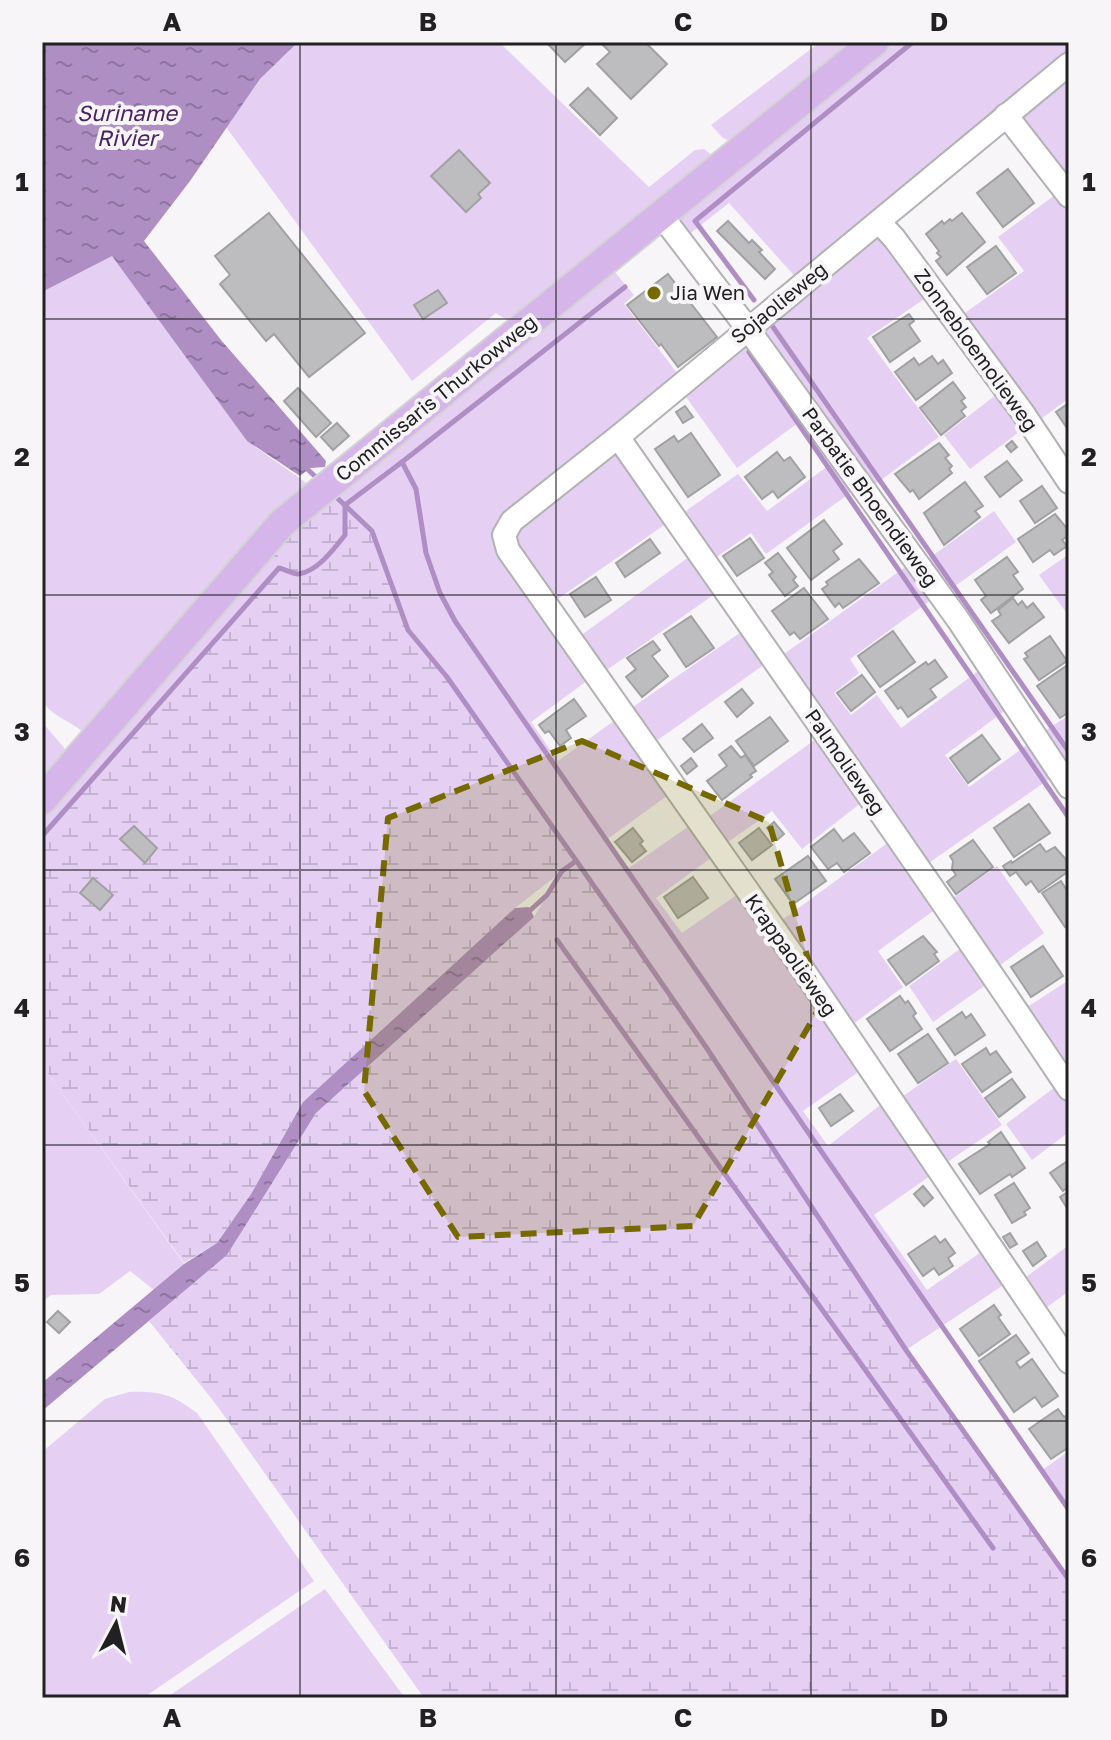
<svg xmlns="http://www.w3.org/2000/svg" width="1111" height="1740" font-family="'Golos Text',sans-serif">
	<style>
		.green { fill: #e5d0f4 }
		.wetland { fill: url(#wetland-marsh) }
		.water { fill: url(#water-ripples) }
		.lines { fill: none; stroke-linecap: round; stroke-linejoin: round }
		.stream { stroke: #af8ec4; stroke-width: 5 }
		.building { fill: #bdbcbf; stroke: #a1a0a2; stroke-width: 2 }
		.minor-casing { stroke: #b2b1b3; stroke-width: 26 }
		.major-casing { stroke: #d3d3d3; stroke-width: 32 }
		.minor { stroke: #fff; stroke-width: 22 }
		.major { stroke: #d6b5eb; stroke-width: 28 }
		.marked { fill: #756900; fill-opacity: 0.2; stroke: #756900; stroke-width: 6; stroke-dasharray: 16 10; stroke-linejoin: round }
		.grid { fill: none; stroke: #222122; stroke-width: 2; stroke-opacity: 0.55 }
		.poi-dot { fill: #756900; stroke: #f7f5f8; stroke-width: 3 }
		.labels { text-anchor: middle; stroke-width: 8; stroke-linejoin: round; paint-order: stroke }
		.poi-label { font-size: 20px; fill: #222122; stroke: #f7f5f8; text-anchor: start }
		.street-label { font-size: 20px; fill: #222122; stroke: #f7f5f8 }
		.water-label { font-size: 22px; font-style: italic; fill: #4b2162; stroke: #f7f5f8 }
		.neatline { fill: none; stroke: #222122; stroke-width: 3 }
		.grid-label { font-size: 26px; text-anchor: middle; font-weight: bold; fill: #222122 }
	</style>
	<defs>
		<pattern id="wetland-marsh" width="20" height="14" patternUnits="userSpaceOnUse" patternTransform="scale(2)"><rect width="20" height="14" fill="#e5d0f4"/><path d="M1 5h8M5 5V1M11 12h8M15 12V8" fill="none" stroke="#c4b2d1"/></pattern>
		<pattern id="water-ripples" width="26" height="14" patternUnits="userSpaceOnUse" patternTransform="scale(2)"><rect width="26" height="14" fill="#af8ec4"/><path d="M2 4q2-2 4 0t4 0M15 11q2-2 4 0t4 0" fill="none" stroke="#8e749f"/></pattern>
	</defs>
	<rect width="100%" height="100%" fill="#f7f5f8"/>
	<g class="green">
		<polygon points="298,42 499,42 649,187 695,150 704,149 713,156 510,322 496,313 412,381 226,127 260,79"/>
		<polygon points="820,42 862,42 735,143 723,138 711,125"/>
		<polygon points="885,42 1069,42 1069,58 799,281 729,203 687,236 678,224 677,215"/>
		<polygon points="1069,69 1069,187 1021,127 1019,112"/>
		<polygon points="1059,192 1069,205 1069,398 1037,422 959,317 1024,271 998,237"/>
		<polygon points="881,235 930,295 867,338 939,437 873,486 761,330 868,237"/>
		<path d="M112,255l135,186 65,46 -224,249c-16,-15 -33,-17 -46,-35v-409z"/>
		<polygon points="614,271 634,295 624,304 681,378 510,517 492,535 591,678 531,722 558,761 618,718 671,793 606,840 626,870 692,824 715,855 656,898 682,933 741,892 864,1068 803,1111 828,1146 884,1102 933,1174 874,1215 927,1290 984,1250 1008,1282 906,1350 706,1047 448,677 408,630 372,531 332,493"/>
		<polygon points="744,342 806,417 737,468 681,390"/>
		<polygon points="1001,391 1027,426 970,469 944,435"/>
		<polygon points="618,451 670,521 552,603 517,554 515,528"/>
		<polygon points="836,460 857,488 766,554 751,533 711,561 680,515 738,474 767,511"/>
		<polygon points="994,511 1016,542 947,592 924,562"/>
		<polygon points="270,544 279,568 42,836 42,811"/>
		<polygon points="693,554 719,591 601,674 576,639"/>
		<polygon points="1069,554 1069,608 1065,611 1039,575"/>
		<polygon points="911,563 935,597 850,659 859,673 834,693 851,715 877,695 901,728 981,669 1009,708 945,755 969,787 1031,742 1055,775 923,867 777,659"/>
		<polygon points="744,630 768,662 652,744 627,711"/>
		<polygon points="1069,715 1069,773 1042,733"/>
		<polygon points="42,722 71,756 42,790"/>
		<polygon points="820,736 866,799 802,849 772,811 721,847 703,821"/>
		<polygon points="893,839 940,906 878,951 903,987 849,1027 778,923"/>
		<polygon points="997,866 1044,933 995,969 949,901"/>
		<polygon points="964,946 990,982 933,1022 909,986"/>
		<polygon points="1069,980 1069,1082 1021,1011"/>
		<polygon points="956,1059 1002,1125 940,1167 896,1101"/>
		<polygon points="42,1065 184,1264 154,1290 130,1271 99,1294 51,1295 42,1302"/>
		<polygon points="1059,1084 1069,1099 1069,1132 1032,1160 1006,1124"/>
		<polygon points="1069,1245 1069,1291 1043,1310 1022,1280"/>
		<path d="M129,1392c30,-1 43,2 68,21l117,168 -171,117h-101v-246l63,-53z"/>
		<polygon points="1069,1451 1069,1510 1041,1471"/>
		<polygon points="325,1589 405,1698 166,1698"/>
	</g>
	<polygon class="wetland" points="332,493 372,531 408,630 447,677 620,923 706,1047 906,1350 1069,1580 1069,1698 424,1698 215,1403 149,1321 227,1255 316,1113 534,917 560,873 515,908 303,1102 251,1194 217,1243 184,1263 42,1065 42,836 278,568 270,544"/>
	<g class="water">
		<polygon points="42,42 298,42 260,79 190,181 144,241 221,340 326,461 325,467 310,468 300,476 247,441 112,256 42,292"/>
		<polygon points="529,907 534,917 316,1113 227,1255 42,1411 42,1383 184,1264 217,1243 251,1194 303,1102 515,908"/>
	</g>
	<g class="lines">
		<g class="stream">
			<polyline points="754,300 695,221 913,42"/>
			<polyline points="773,327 1069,752"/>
			<polyline points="749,352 1069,818"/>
			<polyline points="402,462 625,287"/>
			<polyline points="303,465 319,480"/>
			<polyline points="332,493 372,531 408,630 447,677 620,923 706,1047 906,1350 1069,1580"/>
			<path d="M42,836l237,-268c5,1 14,6 19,6 19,-2 36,-25 47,-39v-30l57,-43 14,27 10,64 14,40 15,28 614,889"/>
			<polyline points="525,915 547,895 562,871 576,861"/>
			<polyline points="557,940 993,1548"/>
		</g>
	</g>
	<g class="building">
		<polygon points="546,42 587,42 565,62"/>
		<polygon points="600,42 645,42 667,64 631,99 597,64 610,52"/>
		<polygon points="588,88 617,118 600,135 570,105"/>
		<polygon points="459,150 490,183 478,194 481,198 466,212 431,176"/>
		<polygon points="1008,169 1034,203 1003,227 977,193"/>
		<polygon points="269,213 365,333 309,377 274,334 266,341 220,284 230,275 215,256"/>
		<polygon points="962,213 985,242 947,275 936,261 941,257 937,253 939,251 926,234 942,221 944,224 950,219 952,221"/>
		<polygon points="728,221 749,243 752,240 762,250 759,252 775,269 765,279 717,231"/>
		<polygon points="996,246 1016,273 987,294 967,267"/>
		<polygon points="668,274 717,337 678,367 661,344 659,346 627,305"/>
		<polygon points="438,290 447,303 423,319 414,305"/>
		<polygon points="909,314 914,321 909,325 920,341 890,362 873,337"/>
		<polygon points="932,356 938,364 943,360 952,373 916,400 895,372 914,358 919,365"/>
		<polygon points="953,382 965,398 961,401 966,407 961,411 965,416 941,435 920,408"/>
		<polygon points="298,388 331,423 316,437 284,401"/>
		<polygon points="1069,403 1069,431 1056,412"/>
		<polygon points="685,406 693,417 683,423 676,412"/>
		<polygon points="337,423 349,436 333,450 321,437"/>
		<polygon points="691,433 720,475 688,497 655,449 674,436 678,442"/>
		<polygon points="1012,441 1017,447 1011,452 1006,446"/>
		<polygon points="939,443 949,455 945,458 952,466 949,469 952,473 919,499 913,490 910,492 895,474"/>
		<polygon points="777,452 784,461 790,457 805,477 778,498 773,491 762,499 745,477"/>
		<polygon points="1007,461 1022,480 1000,497 985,477"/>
		<polygon points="965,482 983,506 975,511 980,517 944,545 924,513"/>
		<polygon points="1042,486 1057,508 1035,523 1020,501"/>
		<polygon points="1055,514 1069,531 1069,535 1062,540 1067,546 1054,555 1050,550 1033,562 1018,539"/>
		<polygon points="824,520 842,544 833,551 839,559 811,580 787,548"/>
		<polygon points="750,538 764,558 737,576 723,556"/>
		<polygon points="650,539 660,553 625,577 616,563"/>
		<polygon points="778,553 796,577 793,580 798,586 785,596 769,575 773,572 765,563"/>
		<polygon points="1007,557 1018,572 1013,575 1023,589 991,613 981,600 986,596 975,580"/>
		<polygon points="859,559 879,583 843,608 839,603 835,607 822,589 828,585 826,582"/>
		<polygon points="596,577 611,600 585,617 570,594"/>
		<polygon points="804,588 828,619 800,639 794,632 790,635 772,611"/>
		<polygon points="1013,598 1018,605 1022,601 1027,608 1033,603 1044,617 1009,643 992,621 1001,615 998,610"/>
		<polygon points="691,616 714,648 686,667 664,634"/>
		<polygon points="893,631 915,662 880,687 858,656"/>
		<polygon points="1050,636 1067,661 1039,680 1024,659 1028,657 1025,653"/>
		<polygon points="653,641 660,650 652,656 668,676 642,697 626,677 636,669 627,658"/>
		<polygon points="935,660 947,677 930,689 936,697 908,717 901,707 898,709 885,691 926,662 928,665"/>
		<polygon points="1069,664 1069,712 1060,718 1037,686"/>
		<polygon points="862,675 875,692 851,711 837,693"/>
		<polygon points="742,689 753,703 737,717 725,702"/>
		<polygon points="574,699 586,716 566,730 571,738 560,746 549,731 545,733 539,725"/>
		<polygon points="770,717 788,741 754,766 736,741"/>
		<polygon points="702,724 713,738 694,752 683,739"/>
		<polygon points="982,735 1000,759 968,783 950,758"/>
		<polygon points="731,746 741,758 745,755 756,771 750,775 752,777 722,800 707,781 727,766 719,755"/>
		<polygon points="691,758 697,766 687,774 681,766"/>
		<polygon points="1029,804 1050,833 1014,857 994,828"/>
		<polygon points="774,822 784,834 777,840 767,828"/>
		<polygon points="134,826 157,848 145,863 120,839"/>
		<polygon points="633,828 643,841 640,844 646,851 632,862 615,842"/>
		<polygon points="759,828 772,845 752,860 739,843"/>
		<polygon points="834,829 843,841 854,833 870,853 844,872 837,863 828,869 811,847"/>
		<polygon points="973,840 993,867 956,894 947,882 956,875 952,869 953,861 950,856"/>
		<polygon points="1040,844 1046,852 1055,847 1069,863 1069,871 1039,892 1031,881 1026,885 1016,872 1010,876 1003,866 1011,861 1012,863"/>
		<polygon points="808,856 826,881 793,904 775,879"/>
		<polygon points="693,877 708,898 678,918 664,897"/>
		<polygon points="93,878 113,895 100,910 80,893"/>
		<polygon points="1061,881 1066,889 1069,887 1069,924 1065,927 1042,893"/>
		<polygon points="923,936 937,952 934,954 939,961 906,985 888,960"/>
		<polygon points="1043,946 1063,976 1031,997 1011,967"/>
		<polygon points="900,996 905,1003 908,1001 916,1013 913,1016 922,1029 890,1051 867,1019"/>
		<polygon points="962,1012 966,1018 971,1014 985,1035 955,1055 937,1029"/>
		<polygon points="928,1034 948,1063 918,1083 898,1054"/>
		<polygon points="986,1048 990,1055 996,1051 1011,1072 982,1092 962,1064"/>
		<polygon points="1012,1079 1025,1097 999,1117 985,1098"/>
		<polygon points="840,1094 853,1111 831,1126 819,1108"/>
		<polygon points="1001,1132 1025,1168 1012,1177 1010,1174 980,1194 959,1164 990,1144 988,1142"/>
		<polygon points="1069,1160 1069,1186 1063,1191 1050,1173"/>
		<polygon points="1014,1183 1030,1208 1024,1212 1026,1215 1012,1223 995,1195"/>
		<polygon points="923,1186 933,1198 924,1206 914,1194"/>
		<polygon points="1069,1191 1069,1211 1060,1197"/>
		<polygon points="1010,1233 1017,1244 1010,1248 1003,1237"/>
		<polygon points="935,1236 940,1243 945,1239 955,1253 948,1258 953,1266 939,1275 934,1268 923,1276 908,1254"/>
		<polygon points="1037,1242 1046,1256 1033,1266 1023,1251"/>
		<polygon points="994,1305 1001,1315 998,1317 1010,1334 979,1356 960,1329"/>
		<polygon points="58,1311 70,1322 59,1333 47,1322"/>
		<polygon points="1016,1335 1029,1353 1016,1362 1020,1368 1032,1359 1058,1396 1042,1407 1035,1397 1014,1412 979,1361"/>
		<polygon points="1058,1409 1064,1417 1069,1414 1069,1447 1051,1459 1029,1429"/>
	</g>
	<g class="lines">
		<defs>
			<g id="minor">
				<polyline points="1069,64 618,437 512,521 504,535 508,550 802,968 1069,1362"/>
				<polyline points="1006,115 1069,196"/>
				<polyline points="661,215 748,329 959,621 1069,787"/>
				<polyline points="879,222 894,238 1023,413 1069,482"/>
				<path d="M618,437c151,217 304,432 451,652"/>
			</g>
			<polyline id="major" points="42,800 282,523 874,42"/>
		</defs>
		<use href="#minor" class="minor-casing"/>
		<use href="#major" class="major-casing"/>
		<use href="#minor" class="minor"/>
		<use href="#major" class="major"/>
	</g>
	<path class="marked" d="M582,741l187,81 52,183 -128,221 -235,11 -94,-146 24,-273z"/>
	<path class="grid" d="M300,42v1656M556,42v1656M811,42v1656M42,319h1027M42,595h1027M42,870h1027M42,1145h1027M42,1421h1027"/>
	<circle class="poi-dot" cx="654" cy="293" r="8"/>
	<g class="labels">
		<g class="poi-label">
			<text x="670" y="300">Jia Wen</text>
		</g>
		<g class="street-label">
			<text transform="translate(779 303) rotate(-39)" y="7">Sojaolieweg</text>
			<text transform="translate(976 350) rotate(54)" y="7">Zonnebloemolieweg</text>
			<text transform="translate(436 398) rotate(-39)" y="7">Commissaris Thurkowweg</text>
			<text transform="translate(870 497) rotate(54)" y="7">Parbatie Bhoendieweg</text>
			<text transform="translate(845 762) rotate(55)" y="7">Palmolieweg</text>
			<text transform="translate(791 955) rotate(55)" y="7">Krappaolieweg</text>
		</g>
		<g class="water-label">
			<text x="127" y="121">Suriname<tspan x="127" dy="25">Rivier</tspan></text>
		</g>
	</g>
	<rect width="1111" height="1740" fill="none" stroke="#f7f5f8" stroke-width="88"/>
	<g transform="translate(116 1624) rotate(7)" stroke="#f7f5f8" stroke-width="6" paint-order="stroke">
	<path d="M0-6L14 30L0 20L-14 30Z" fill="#222122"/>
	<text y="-12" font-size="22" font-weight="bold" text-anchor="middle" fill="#222122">N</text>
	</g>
	<rect x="44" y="44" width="1023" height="1652" class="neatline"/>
	<g class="grid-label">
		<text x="172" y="31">A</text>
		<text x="428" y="31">B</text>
		<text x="683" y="31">C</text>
		<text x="939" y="31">D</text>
		<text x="22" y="191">1</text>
		<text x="1089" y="191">1</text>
		<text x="22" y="466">2</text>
		<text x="1089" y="466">2</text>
		<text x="22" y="741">3</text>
		<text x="1089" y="741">3</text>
		<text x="22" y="1017">4</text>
		<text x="1089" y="1017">4</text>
		<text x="22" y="1292">5</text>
		<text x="1089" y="1292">5</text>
		<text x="22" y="1567">6</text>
		<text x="1089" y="1567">6</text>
		<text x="172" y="1727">A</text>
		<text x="428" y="1727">B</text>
		<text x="683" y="1727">C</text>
		<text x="939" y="1727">D</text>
	</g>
</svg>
